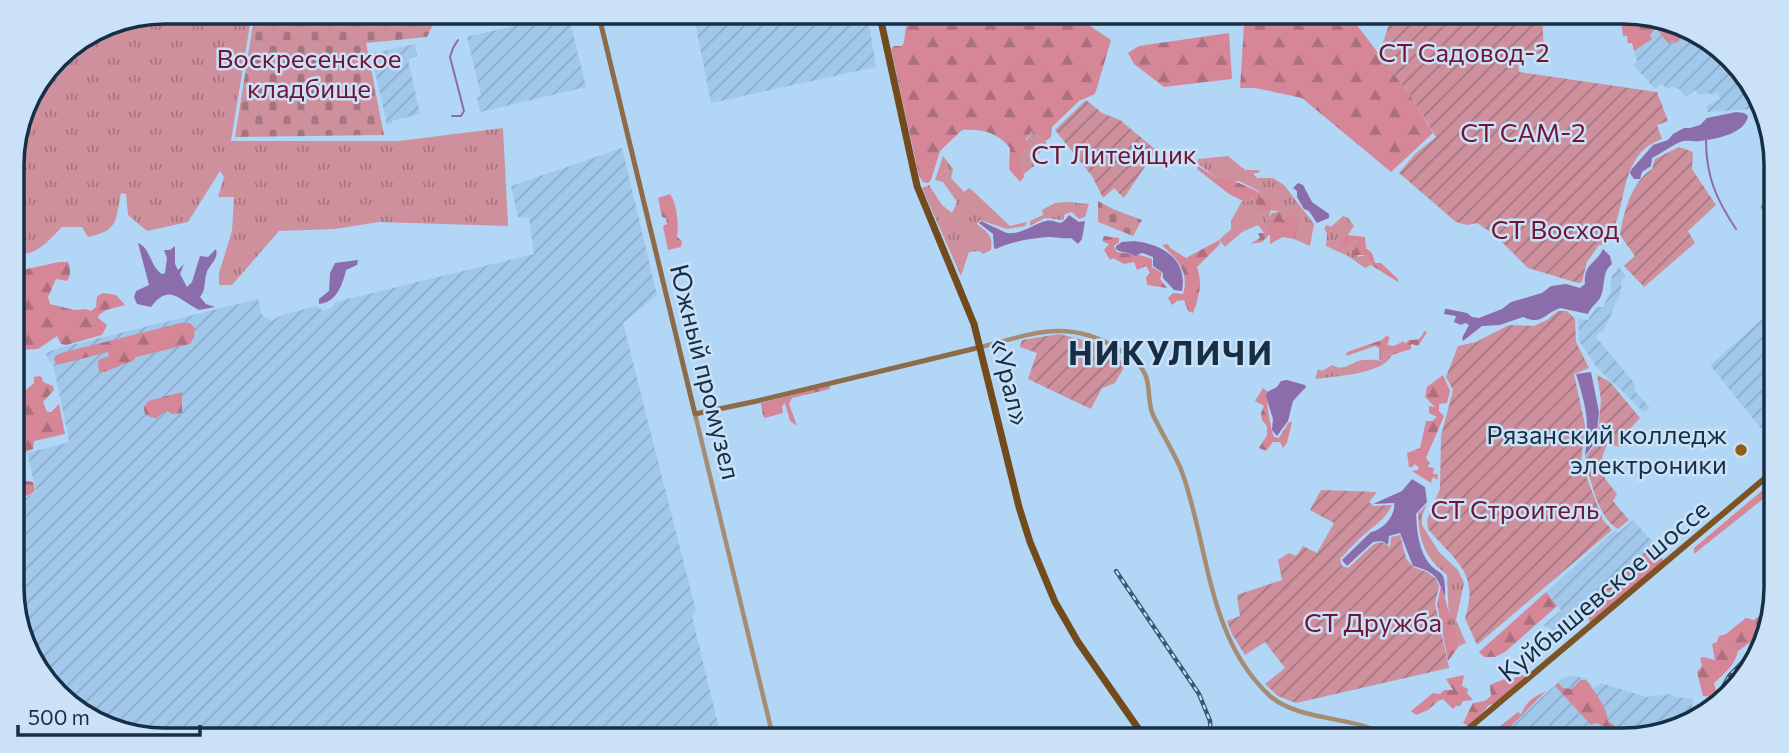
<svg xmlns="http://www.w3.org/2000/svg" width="1789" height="753" font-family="Commissioner,sans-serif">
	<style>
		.industrial { fill: url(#industrial-furrows) }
		.grass { fill: url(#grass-tufts) }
		.forest { fill: url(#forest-firs) }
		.cemetery { fill: url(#cemetery-stones) }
		.garden { fill: url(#garden-furrows) }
		.water { fill: #8c6dab }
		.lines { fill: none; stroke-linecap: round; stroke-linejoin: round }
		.stream { stroke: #8c6dab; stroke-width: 2 }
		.tertiary { stroke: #a58d75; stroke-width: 4.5 }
		.secondary { stroke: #8e6b48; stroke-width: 5 }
		.primary { stroke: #7d5324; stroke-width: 6 }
		.trunk { stroke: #724a1c; stroke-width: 7 }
		.rail-casing { stroke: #3d5870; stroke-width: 4.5 }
		.rail { stroke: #cae1f7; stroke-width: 2; stroke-dasharray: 5; stroke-linecap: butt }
		.poi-dot { fill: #935c15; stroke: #cae1f7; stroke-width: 2.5 }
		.labels { text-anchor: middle; stroke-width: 5; stroke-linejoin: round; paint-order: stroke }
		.park-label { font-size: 26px; fill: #711534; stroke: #cae1f7 }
		.street-label { font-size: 26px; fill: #172f44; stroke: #cae1f7 }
		.poi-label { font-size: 26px; fill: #172f44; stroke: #cae1f7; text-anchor: end }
		.district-label { font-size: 33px; font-weight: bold; letter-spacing: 2px; fill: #172f44; stroke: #cae1f7 }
		.rim { fill: none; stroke: #172f44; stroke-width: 3.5 }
	</style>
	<defs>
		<pattern id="industrial-furrows" width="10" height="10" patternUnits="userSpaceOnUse" patternTransform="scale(1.75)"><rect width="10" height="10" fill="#a1c8eb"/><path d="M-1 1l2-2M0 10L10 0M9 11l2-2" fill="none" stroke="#8aaccb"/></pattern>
		<pattern id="grass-tufts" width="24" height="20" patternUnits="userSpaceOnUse" patternTransform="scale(1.75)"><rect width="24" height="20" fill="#cd909c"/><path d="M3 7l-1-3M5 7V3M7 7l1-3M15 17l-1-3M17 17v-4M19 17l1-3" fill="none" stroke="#a57681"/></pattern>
		<pattern id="forest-firs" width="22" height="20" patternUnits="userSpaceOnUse" patternTransform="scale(1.75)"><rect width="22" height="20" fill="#d58798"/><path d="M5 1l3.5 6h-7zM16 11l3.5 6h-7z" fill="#ac6f7e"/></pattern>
		<pattern id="cemetery-stones" width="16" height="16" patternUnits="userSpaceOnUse" patternTransform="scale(1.75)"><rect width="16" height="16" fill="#cd909c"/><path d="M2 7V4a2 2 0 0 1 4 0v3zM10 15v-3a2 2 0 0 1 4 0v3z" fill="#a57681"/></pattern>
		<pattern id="garden-furrows" width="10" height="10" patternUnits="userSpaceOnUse" patternTransform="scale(1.75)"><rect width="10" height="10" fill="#cd909c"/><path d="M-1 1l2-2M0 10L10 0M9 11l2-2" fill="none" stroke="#a57681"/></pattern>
	</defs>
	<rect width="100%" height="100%" fill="#b2d6f6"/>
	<g class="industrial">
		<polygon points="684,12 867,12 876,67 711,103 695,22"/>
		<polygon points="568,13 586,87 480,112 477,98 481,96 467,37"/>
		<polygon points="1656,27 1676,42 1688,32 1693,37 1699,37 1745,72 1764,118 1759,119 1754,117 1751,109 1708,112 1706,106 1720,99 1717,92 1713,95 1707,93 1700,95 1695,90 1686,97 1678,88 1676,89 1673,86 1667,89 1661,83 1655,89 1633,65 1637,62 1634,51 1652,38 1650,35"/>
		<polygon points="415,44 417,56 408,59 420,114 392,121 392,123 387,125 371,54"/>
		<polygon points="622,148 657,295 623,323 696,611 692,616 722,741 165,741 107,729 44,681 14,608 13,495 26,498 36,491 27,453 66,443 69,440 53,363 50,363 46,353 59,348 258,299 262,315 271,321 282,315 317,306 323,311 331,308 335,302 534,254 529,218 518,217 511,186"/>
		<polygon points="1618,266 1626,276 1622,280 1620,294 1603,332 1599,332 1596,337 1635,384 1635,391 1650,408 1643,412 1628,396 1598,369 1579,341 1578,319 1588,320 1596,307 1603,307 1610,293 1612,275 1616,272"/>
		<polygon points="1776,307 1776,447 1710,365"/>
		<polygon points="1633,520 1654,544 1556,633 1546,627 1544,625 1561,610 1546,592 1615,530 1618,533"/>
		<polygon points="1570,675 1587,679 1593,688 1601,683 1647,697 1671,694 1675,697 1693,699 1690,719 1685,718 1684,723 1633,740 1516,740 1511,725 1562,679"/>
	</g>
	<g class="grass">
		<path d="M165,12h87l-21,129h168l104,-13 5,98 -129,-4 -44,7 -56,2 -47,54h-13v-12l13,-42 2,-34h-16l6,-20 -4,-6 -32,51 -41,9 -19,-16 -2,-21 -5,-1c-6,27 -1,37 -33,44l-6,-10h-20c-13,13 -28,33 -49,25v-97l15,-58 36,-46 43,-27z"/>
		<polygon points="1032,131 1046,141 1046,146 1033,159 1034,166 1023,175 1017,157"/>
		<path d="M943,156l10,13 -2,9 13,14 5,-4 5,4 36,34 17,-4 -2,4 -18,3 -27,-9 -3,4c11,8 16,12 14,26l-8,4 -4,-3 -10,1 -8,24 -39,-88 7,-3 13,20 10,8 5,-11 -14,-20 -8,-2z"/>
		<polygon points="1228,156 1245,170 1259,170 1260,172 1253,174 1257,178 1273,178 1284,185 1314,224 1310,246 1294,239 1298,230 1283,220 1280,212 1271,210 1268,219 1271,227 1264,233 1258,225 1242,232 1225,247 1219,240 1231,229 1231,221 1242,201 1245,202 1251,199 1256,202 1261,198 1259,191 1239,181 1233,181 1223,176 1217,178 1197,163 1198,159"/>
		<polygon points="1067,202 1089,204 1085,217 1079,219 1072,212 1065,214 1063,220 1045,218 1030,226 1030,221 1043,215 1042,210 1055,203"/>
		<polygon points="1343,216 1348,218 1354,226 1347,236 1352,240 1359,240 1357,257 1366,255 1371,265 1365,268 1348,256 1326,246 1327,234 1324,228 1327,225 1331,227"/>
		<path d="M1390,350l2,5c-10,20 -58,21 -77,24l3,-10 4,2 10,-6c13,6 14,0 27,-4 7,-2 16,-1 24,0l1,-9z"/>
		<path d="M1427,504l-5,12v9l17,27 19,18 6,13 -8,37 10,23 -7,3 -10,-24 -2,-47c-22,-17 -28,-34 -29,-61z"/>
	</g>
	<g class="forest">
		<path d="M908,12h161l42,28 -16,54 -16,7 -27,26 -1,10 -5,4 -14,-10 -6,8 4,8 -3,3h-4l-5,7 6,20 -4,5 -11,-13 1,-21c-13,-16 -28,-19 -48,-18l-22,21 -9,29 -3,3 -5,-1 -4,-6 -28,-127 3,-3h8l2,-4z"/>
		<polygon points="1271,12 1347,12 1410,95 1433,133 1391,172 1302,98 1255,88 1240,88 1244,25"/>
		<polygon points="1607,12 1624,12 1682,24 1699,37 1693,37 1688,32 1676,43 1673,40 1669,44 1656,28 1650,35 1652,39 1634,51 1632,43 1628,43 1627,36 1623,36 1620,13 1608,14"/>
		<polygon points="1229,33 1232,79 1164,87 1134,64 1128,53 1139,46"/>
		<polygon points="1198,166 1217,178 1223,176 1259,192 1261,198 1271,202 1270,210 1259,212 1256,202 1252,199 1245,202 1229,194 1197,169"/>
		<path d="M670,194c7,10 9,31 7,43l5,4 -1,6 -13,3 -5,-24 4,-2 -1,-6 -4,-1 -4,-19z"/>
		<polygon points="1280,212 1283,220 1290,214 1299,221 1298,230 1294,239 1283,237 1270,244 1270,234 1262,242 1250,244 1260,238 1258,233 1264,233 1270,227 1268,219 1272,213"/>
		<polygon points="1347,235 1365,237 1366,248 1372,253 1375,263 1381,263 1398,279 1398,282 1371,265 1366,255 1353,255 1353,250 1358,240 1352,240 1345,247 1338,245"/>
		<path d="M1104,236l15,2v4l-5,4 3,6c12,2 25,2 35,7v8l10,6 -2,6 7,9 -20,-3 -1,-8 4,-4 -4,-7 -9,4 -3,-8 -10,2 -11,-6 -3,2 -6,-10 5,-6 -7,-3z"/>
		<path d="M1219,240l1,4 -23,23c6,16 2,30 -4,46l-5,-2 -4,-11 -7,1 -5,4 -4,-7 5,-5 10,1c7,-22 -6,-35 -21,-49l6,-1 2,4 16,10z"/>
		<path d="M59,262h9c3,6 3,14 -1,19l-11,-2 -8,18 2,7 24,6 12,-1 5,2 5,-4 1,-11 6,-3 13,2 9,10 -19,5 -7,5 -1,3 9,7 -5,10 -36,10 -5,-1 -4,-8 -19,13 -20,1 -5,5v-83z"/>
		<path d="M181,323h9l5,5 -1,9 -4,7 -54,13 -3,4c-13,3 -21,10 -34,12l-1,-13 11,-4 -1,-4 -51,13 -3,-5 1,-4 6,-3z"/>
		<path d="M1424,331l3,1 -9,14 -7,-2v5l-19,6 -2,-5 -6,2 -1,9 -4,-1v-12l-4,-2 -29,10 1,-4 35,-12 4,-4 4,1 -3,8 7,1 10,-5 1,3 4,-4c9,0 12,0 15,-9z"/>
		<polygon points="1443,375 1450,391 1447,403 1439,404 1439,411 1444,416 1426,458 1430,463 1427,467 1434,468 1433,474 1438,474 1437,480 1433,477 1431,483 1412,471 1418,470 1419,468 1415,464 1412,467 1409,467 1407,453 1420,448 1426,421 1432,421 1437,417 1429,413 1429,406 1435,407 1425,397 1427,387"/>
		<path d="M39,376l3,1 1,5 10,4 1,4 -11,12 4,10h4l8,-8 6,30 -31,7 -1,8 -13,5 4,24 2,3 7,1 2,9 -8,5 -7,-4h-7v-100c9,2 15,-3 21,-9v-6z"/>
		<polygon points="830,385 830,389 792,398 789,404 797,426 790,421 785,403 782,406 783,413 765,418 763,416 761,403"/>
		<path d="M1263,388l4,3c-2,6 4,40 7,46l5,1 10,-16h3l-5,21 -4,5 -3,-6h-7l-7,9 -7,-3 8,-13v-9l-5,-6 -1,-7 3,-7 -9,-5z"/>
		<path d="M182,392v21l-11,1 -3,-3 -7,3 -5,5c-8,-4 -12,-2 -12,-12l4,-6z"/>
		<polygon points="1764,489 1768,495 1694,554 1694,548"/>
		<polygon points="1652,546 1664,561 1590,623 1585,606"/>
		<path d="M1441,586c7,20 10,40 18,60l-11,15 -11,-57z"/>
		<polygon points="1546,592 1557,606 1505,652 1495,657 1484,657 1479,652"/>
		<path d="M1773,605l-4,24 -31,22c-3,14 -14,23 -24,32l2,8 -4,6 -9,-1 -6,-24 5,-6 -2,-8 3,-1 12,3 -3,-16 5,-2 2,-6 7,-2 20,-16 8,2z"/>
		<polygon points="1464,675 1462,686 1468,689 1467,693 1473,700 1463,701 1460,706 1456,706 1453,709 1443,699 1438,701 1428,710 1416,715 1411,711 1433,693 1440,694 1444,690 1453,690 1446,679"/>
		<polygon points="1522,675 1525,677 1499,703 1489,705 1470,727 1463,723 1473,703 1485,701 1491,696 1490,685 1509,677 1512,679"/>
		<path d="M1581,680h5c8,11 21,27 22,41l5,3 9,16h-3l-12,-13 -12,-4 -4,2 -36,-39 3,-3 5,5 8,1z"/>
		<path d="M1546,691l-34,34 4,15h-34l13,-9 1,5 4,-2 -1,-7 19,-15 3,2c7,-14 11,-16 25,-23z"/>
	</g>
	<g class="cemetery">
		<polygon points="255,12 430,12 435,20 427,37 366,43 384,135 235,137"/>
		<polygon points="1098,201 1113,209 1142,220 1133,236 1098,222"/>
	</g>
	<g class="garden">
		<path d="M1435,12h107l2,40 -26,7 1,13 138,20 11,29 -11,4 5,14c-48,17 -31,74 -58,106h-5l-12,17 -5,20 -4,1 -50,-15 -32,-32 -19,-13 -10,2 -11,-3 -57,-49 16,-19 21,-17 -26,-42 -31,-40 12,-37z"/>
		<polygon points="1086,100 1102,113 1120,120 1156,150 1124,198 1114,188 1103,198 1092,176 1055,130"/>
		<path d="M1679,147l14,5 -1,17 24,36 -28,26 7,12 -51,44 -20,-21 11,-10 -15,-21c4,-24 11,-52 32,-66l3,-10z"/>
		<path d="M1558,311h9l8,8 1,23 13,26 -15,6 11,51 -4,38 22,57 9,10 -135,115 -12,-27c15,-45 -10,-57 -37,-89l-1,-9 13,-31 1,-53 12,-46 -7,-13 12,-31 18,-4 33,-17 25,1 13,-6z"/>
		<polygon points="1059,334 1095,343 1126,364 1115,383 1102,388 1091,409 1028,379 1037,353 1020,347 1022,340"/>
		<path d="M1597,375l13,7 30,36 -10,11 -8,18 -15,-3c-11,28 -7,28 10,50l-4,7 16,19 -11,9c-20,-11 -28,-50 -33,-71l12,-16 4,-42z"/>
		<path d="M1321,490l56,2 -8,10 5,4 18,-1c-7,15 -16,19 -27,29 -9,7 -17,17 -25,25l2,7 6,2 26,-24 8,-2 8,5 1,-10 9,-2 6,23 7,9 14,5 9,7 3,7 -4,18 14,64 -153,35 -18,-7 -13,-12 20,-16 -20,-26 -20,13 -13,-21 -5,-13 13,-5 -3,-21 45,-15 -4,-20 11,-7 7,3 7,-10 14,7 17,-30 -24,-13z"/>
	</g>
	<g class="water">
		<path d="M1736,112l8,1 4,3c-3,18 -32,23 -48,25 -5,1 -12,-1 -17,0 -10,3 -21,12 -31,17l-1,8 -9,6 -2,7h-6l-4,-6 1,-3 22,-25 15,-5 5,-6 11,-6h6l10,-3 7,-7z"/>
		<polygon points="1298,183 1303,185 1312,202 1329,214 1329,218 1317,223 1309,211 1304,209 1297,197 1297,191 1293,188"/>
		<path d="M1069,215l10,7 6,-1 -3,18 -4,5 -7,-6c-11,1 -15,-1 -23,-1 -17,1 -38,5 -52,12l-2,-1 -1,-14 -14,-11 2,-2c4,2 24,11 26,12 14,2 26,-9 39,-12 11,-3 13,9 23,-6z"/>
		<path d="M1134,241c28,3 54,18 48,50l-8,-1 -11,-12v-5l-10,-7v-9l-11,-4 -7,3c-6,-5 -13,-2 -19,-7v-3l6,-4z"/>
		<path d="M138,243c13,5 12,24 24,31l3,-1 2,-15 -3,-8h6l5,-4v18l3,6 6,-6 -4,10 7,13 5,-5 8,-26 8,1 8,-8c3,12 -8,15 -10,26 -2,9 0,14 -6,22l6,7 9,3 -16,3c-20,-9 -29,-28 -48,-3l-14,-3 -3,-7 2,-6 13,-6z"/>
		<path d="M1603,249l7,7 2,8c-11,9 -6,20 -11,32 -3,7 -9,9 -13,18l-28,-6c-18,7 -17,17 -37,9l-23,8 -18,1 -19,15 -1,-3 7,-13 -4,-2 -4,2 -7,-3 2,-6 -12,-2 1,-5h2l20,4 5,4 7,1 23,-9 9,-7 31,-9 9,-7 15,-2 14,4 5,-4c-2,-20 12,-21 18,-35z"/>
		<path d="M358,260l-1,5 -11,5c-3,14 -10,33 -27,34v-5l10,-8 1,-18 5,-10z"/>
		<path d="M1591,372l8,40 -3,29 -11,15c5,-34 1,-50 -9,-82z"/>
		<polygon points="1287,380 1305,385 1306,387 1293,401 1288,421 1277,436 1272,430 1273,419 1266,397 1267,392 1277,387 1281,381"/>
		<path d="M1412,479l13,8 2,15 -11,12c1,16 2,31 10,45 13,20 20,5 19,38 -8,-21 -10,-25 -32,-31l-13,-33 -11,3 -1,9 -6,-4 -9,1 -26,24 -5,-6 29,-28c12,-2 25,-17 23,-29l-21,1 29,-13z"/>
	</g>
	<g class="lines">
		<g class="stream">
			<polyline points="452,116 461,116 464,111 450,57 453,48 458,40"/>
			<path d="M1706,140c0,36 10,59 30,89"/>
		</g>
		<g class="tertiary">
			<polyline points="1776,195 1763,207 1776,222"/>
			<path d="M981,347c51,-13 87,-29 137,2 9,6 22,14 27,25 6,13 2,28 8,41 9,19 22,39 29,57 27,75 25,166 88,224 23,20 62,21 90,29 14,4 27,10 40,15"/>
			<polyline points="695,414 774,741"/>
		</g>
		<polyline class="secondary" points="598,12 695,414 757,401 981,347"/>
		<polyline class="primary" points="1455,740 1776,469"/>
		<polyline class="trunk" points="879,12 917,186 974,324 1019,507 1030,542 1055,602 1078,642 1147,741"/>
		<defs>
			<g id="rail">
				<polyline points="1116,571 1199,694 1210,721 1211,741"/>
				<polyline points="1706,716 1730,675 1767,637"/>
				<polyline points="1279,741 1319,735 1353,741"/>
			</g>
		</defs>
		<use href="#rail" class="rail-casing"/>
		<use href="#rail" class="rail"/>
	</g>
	<circle class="poi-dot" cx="1741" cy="450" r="7"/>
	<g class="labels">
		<g class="park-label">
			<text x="1464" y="62">СТ Садовод-2</text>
			<text x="309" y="68">Воскресенское<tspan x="309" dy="30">кладбище</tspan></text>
			<text x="1523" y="142">СТ САМ-2</text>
			<text x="1114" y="164">СТ Литейщик</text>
			<text x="1555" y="239">СТ Восход</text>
			<text x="1515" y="519">СТ Строитель</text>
			<text x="1373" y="632">СТ Дружба</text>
		</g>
		<g class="street-label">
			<text transform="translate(705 372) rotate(76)" y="9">Южный промузел</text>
			<text transform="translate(1010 382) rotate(76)" y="9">«Урал»</text>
			<text transform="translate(1604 591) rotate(-40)" y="9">Куйбышевское шоссе</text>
		</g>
		<g class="poi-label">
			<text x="1727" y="444">Рязанский колледж<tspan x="1727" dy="30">электроники</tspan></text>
		</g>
		<g class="district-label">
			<text x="1171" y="365">НИКУЛИЧИ</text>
		</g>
	</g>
	<path d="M0 0H1789V753H0ZM165 24H1623A141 141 0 0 1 1764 165V587A141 141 0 0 1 1623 728H165A141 141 0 0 1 24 587V165A141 141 0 0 1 165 24Z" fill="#cae1f7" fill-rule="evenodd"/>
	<path class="rim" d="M165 24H1623A141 141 0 0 1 1764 165V587A141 141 0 0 1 1623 728H165A141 141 0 0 1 24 587V165A141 141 0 0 1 165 24Z"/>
	<path d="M18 725v10h182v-10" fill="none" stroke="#172f44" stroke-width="3.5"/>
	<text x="28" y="725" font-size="21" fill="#172f44" stroke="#cae1f7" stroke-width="5" paint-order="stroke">500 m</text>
</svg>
